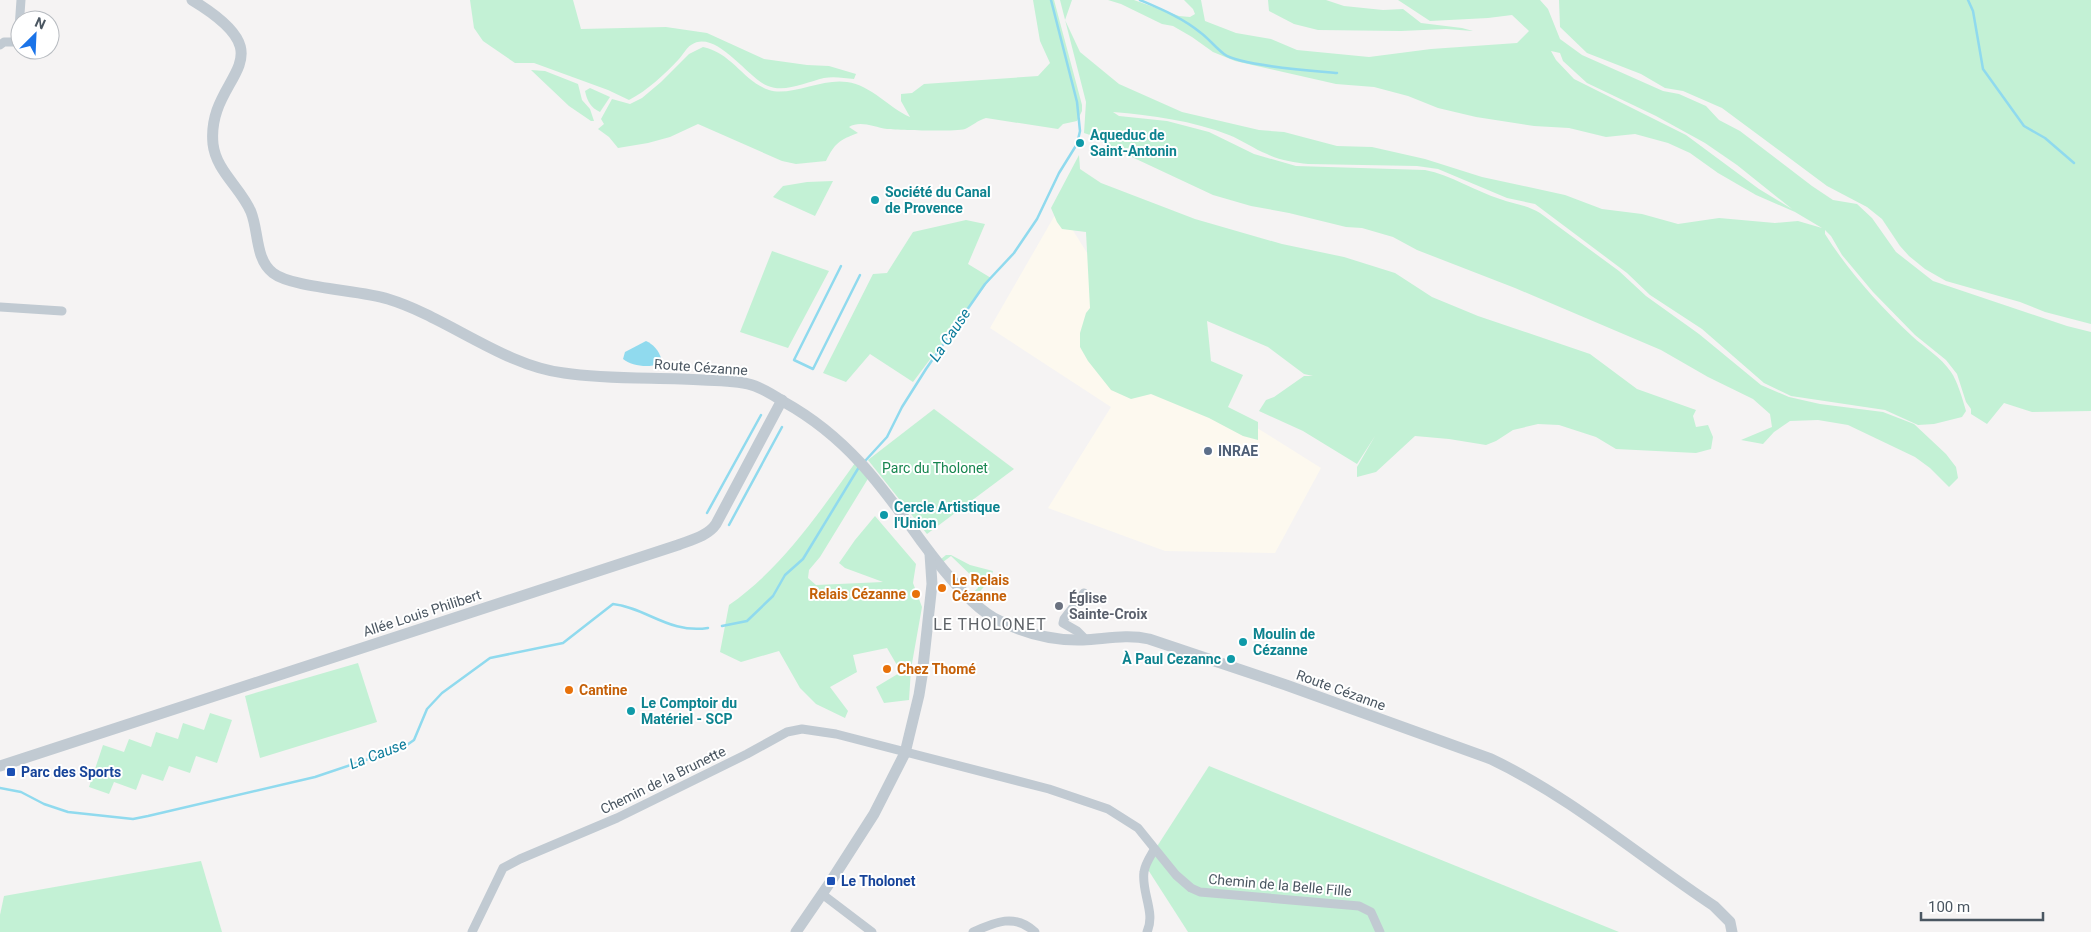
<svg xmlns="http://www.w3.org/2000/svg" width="2091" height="932" font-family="Roboto,sans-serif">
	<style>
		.commercial { fill: #fdf9ef }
		.green { fill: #c3f1d5; fill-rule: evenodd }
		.water { fill: #90daee }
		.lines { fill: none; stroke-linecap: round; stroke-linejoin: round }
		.stream { stroke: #90daee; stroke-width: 2.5 }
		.minor { stroke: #c1cad2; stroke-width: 9 }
		.tertiary { stroke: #c1cad2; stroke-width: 11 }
		.culture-dot { fill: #0f9aa8; stroke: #fff; stroke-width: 2 }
		.service-dot { fill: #5c6f8a; stroke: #fff; stroke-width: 2 }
		.food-dot { fill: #e8710a; stroke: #fff; stroke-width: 2 }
		.worship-dot { fill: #6b7280; stroke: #fff; stroke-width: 2 }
		.transit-dot { fill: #1a4fb4; stroke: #fff; stroke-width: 2 }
		.labels { text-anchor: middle; stroke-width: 4; stroke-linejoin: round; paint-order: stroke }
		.culture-label { font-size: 14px; font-weight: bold; fill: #0d838f; stroke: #fff; text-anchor: start }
		.street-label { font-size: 14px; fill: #4a5661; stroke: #fff }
		.service-label { font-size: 14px; font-weight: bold; fill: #4e5e75; stroke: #fff; text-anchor: start }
		.park-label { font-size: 14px; fill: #17864f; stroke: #fff }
		.food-label { font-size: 14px; font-weight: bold; fill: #c56008; stroke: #fff; text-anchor: start }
		.worship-label { font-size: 14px; font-weight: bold; fill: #5b616d; stroke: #fff; text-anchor: start }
		.transit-label { font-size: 14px; font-weight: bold; fill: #164399; stroke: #fff; text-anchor: start }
		.water-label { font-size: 15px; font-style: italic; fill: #0c7c9b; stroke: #fff }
		.quarter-label { font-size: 16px; letter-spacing: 1px; fill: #5f6368; stroke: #fff }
	</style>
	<rect width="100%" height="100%" fill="#f5f3f3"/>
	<polygon class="commercial" points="1059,208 1157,365 1321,468 1275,553 1165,551 1048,508 1111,407 990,328"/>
	<g class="green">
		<path d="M470,0h103l8,29 85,-2 41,6 57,26 43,6 22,1 27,8 -2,5c-9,-1 -21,-3 -30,-1 -17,4 -39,15 -56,8 -20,-7 -52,-58 -77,-41 -5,3 -8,10 -12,14 -15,16 -31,31 -50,41l-21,-10 -74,-27h-19l-32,-22 -9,-13z"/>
		<path d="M1033,0h21l28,105v6l-5,10 -14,3 -5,5 -72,-11c-8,2 -14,8 -21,11 -11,3 -66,1 -78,0 -13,-2 -27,-9 -38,-2l9,6c-19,7 -23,10 -32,28l-30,3 -14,-3 -84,-37 -28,13 -22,6 -30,5 -9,-11 -11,-8 6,-5 -3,-5 11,-20 18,5 12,-6 19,-16 28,-28 14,-7c29,6 40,34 66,43 21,7 53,-12 78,-8 24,3 42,26 63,35l-9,-16v-7l11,-1 12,-9 114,-8 12,-13 -10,-22z"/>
		<path d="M1060,0h12l-7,20 15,32 39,32 63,28 77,18 25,2 53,14 35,1 53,12 57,18 83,18 37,14 40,5 36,10 41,-6 56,5 23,-2 24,7 -27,-16 -39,-17 -38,-22 -28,-20 -22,-10 -33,-9 -29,3 -37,-9 -35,-2 -58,-9 -38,-9 -30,-12 -34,-9 -38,-3 -101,-23 -22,-9 -21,-15 -19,-11 -11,-2 -41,-20 -13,-4h26l45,16 11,1 5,-3 -2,-5 -9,-9h17l4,21 31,12 35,6 26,11 72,7 62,-8 86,-6 12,-12 -17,-16 -24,3 -58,3 -32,-21h142l8,9 12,30 22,16 81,36 16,3 27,12 13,14 21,11 72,55 21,14 24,4 15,14 24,34 37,29 134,45 24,6v79l-59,1 -28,-9 -17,21 -16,-10v-5l-5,-7 -9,-28 -11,-14 -31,-25 -42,-43 -31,-37 -11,-19 -6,-6v4c24,38 54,71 87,102 13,12 29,21 39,36 6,8 12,28 15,39l-4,6 -28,7 -16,1 -33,-15 -94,-14 -27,-13 -62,-54 -52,-34 -23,-22 -92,-69 -28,-6 -69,-29 -21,-3 -109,-2c-14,-2 -29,-4 -41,-10 -13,-5 -25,-14 -38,-19 -36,-14 -77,-20 -116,-23l6,4 48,5 42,11 45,22 42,12 129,4c26,5 50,21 75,29 14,5 27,6 40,14l79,58 27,25 53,38 62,51 28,12 31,7 63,8 31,12 32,30 10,13 2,11 -9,9 -19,-19 -15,-11 -67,-32 -30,-5 -28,1 -16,11 -11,12 -22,-4 31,-13 -2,-13 -17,-15 -45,-22 -47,-27 -146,-62 -98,-38 -24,-13 -31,-9 -16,-1 -57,-14 -38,-7 -38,-11 -94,-44 -12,-7 -17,-6v-3l-6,-2 2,-31zM1551,51l9,2 3,8 24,22 69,33 49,27 32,22 55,44 -33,-20 -73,-54 -112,-56 -18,-19z"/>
		<polygon points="1268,0 1326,0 1344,6 1383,10 1403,9 1421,23 1462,28 1473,31 1446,29 1401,31 1318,30 1294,24 1269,11"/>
		<polygon points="1559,0 2091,0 2091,324 2045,312 2020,302 1946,281 1925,269 1909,256 1900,246 1882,219 1867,207 1827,186 1722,108 1683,91 1665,88 1641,74 1587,53 1560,27"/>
		<polygon points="531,70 545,71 578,84 582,100 590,109 594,121 591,121 569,106"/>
		<path d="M590,88l20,9 -10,15c-9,-4 -13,-11 -15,-21z"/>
		<polygon points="1079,155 1080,169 1101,183 1195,219 1282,244 1344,257 1395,273 1432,297 1478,316 1590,354 1637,389 1696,410 1693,416 1696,427 1708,425 1713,437 1711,449 1696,453 1616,449 1596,437 1559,425 1538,424 1513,430 1496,441 1486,445 1449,439 1415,436 1376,472 1357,477 1357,467 1375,436 1357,464 1303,431 1259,411 1266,400 1274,397 1304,376 1313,376 1304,374 1268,347 1207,321 1211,361 1243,375 1228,407 1258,422 1258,440 1243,436 1209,418 1151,394 1131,399 1111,390 1088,361 1080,347 1080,333 1086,313 1090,308 1086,232 1062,229 1057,222 1051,208"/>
		<polygon points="833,181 815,216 773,197 783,186 807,182"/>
		<polygon points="966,220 985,224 968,264 991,278 913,382 870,354 846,382 823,373 873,274 887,273 913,232"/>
		<polygon points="772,251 829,271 788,348 740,332"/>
		<polygon points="934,409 1014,469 927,534 868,460"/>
		<path d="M855,463l14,14 -49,80 -11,13 -1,8 8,7 67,-3 -38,-14 -6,-5 16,-23 20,-24 41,48 -3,19 9,24 -11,62 -2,31 -25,3 -8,-16 25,-15 -14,-24 -34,7 4,17 -27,15 18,24 -3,7 -29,-14 -16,-16 -21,-37 -38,11 -21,-10 9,-47c52,-36 89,-91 126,-142z"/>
		<polygon points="946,555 951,555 970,565 993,571 990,580 975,597 971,594 978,588 978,582 951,556 943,562 941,559"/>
		<polygon points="358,663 377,722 260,758 245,696"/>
		<polygon points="210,713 232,720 217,763 196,756 190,773 169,766 163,781 142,774 136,790 114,782 109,794 89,787 103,745 124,752 129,739 151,747 156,732 178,739 183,723 204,730"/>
		<polygon points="1209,766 1619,932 1188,932 1145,865"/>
		<polygon points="201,861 222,932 0,932 0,915 4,896"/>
	</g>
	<path class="water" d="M646,341c7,3 13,10 15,17l-3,6c-9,4 -27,2 -35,-5l2,-7z"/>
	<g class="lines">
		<g class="stream">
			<path d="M1140,0c21,9 43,18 61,33 8,6 15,15 23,21 16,12 91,17 113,19"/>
			<polyline points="1968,0 1973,11 1983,69 2024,126 2045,138 2074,163"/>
			<polyline points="841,266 794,360 813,369 860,275"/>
			<polyline points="865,461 887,437 902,407 926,369 985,284 1014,253 1037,219 1059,173 1077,144 1080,131 1077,102 1051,0"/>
			<polyline points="707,513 761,415"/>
			<polyline points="729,525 782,427"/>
			<polyline points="722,626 747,621 773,596 785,575 803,559 859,467"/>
			<path d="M0,788l21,4 23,12 24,8 65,7 15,-3 167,-39 89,-30 10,-7 13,-31 15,-16 48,-35 73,-15 50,-39c34,4 56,30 95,24"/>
		</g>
		<g class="minor">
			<polyline points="0,45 4,42 18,42 21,0"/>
			<polyline points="0,307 62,311"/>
			<polyline points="1084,593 1064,619 1063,623 1077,631 1086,640"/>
			<polyline points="822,894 872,932"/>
			<polyline points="472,932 503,868 520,859 617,818 747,754 787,732 802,729 836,734 1049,789 1108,809 1138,828 1176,875 1191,888 1200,892 1359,906 1371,912 1380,932"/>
			<path d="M973,932c22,-10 42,-19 62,0"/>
			<path d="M1147,932c9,-19 -6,-40 -3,-60 1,-8 6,-15 10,-22"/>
		</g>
		<g class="tertiary">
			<path d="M192,0c101,61 14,74 21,144 3,27 28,44 38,68 8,20 4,47 22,61 19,15 87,17 115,26 59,18 116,67 176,74 46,7 93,4 139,7 17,1 36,0 52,6 10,4 20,10 29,16 63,35 97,83 138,140 17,23 48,63 72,76 28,15 58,23 89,22 22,-1 44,-6 66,-1l137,46 205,74c80,38 149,98 223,147l16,16 2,10"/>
			<path d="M0,766l678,-221c13,-5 30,-9 38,-21l66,-124"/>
			<polyline points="796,932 831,881 874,814 905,753 919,695 922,676 932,584 930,554"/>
		</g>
	</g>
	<g class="culture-dot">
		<circle cx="1080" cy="143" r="5"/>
		<circle cx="875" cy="200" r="5"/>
		<circle cx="884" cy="515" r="5"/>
		<circle cx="1243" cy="642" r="5"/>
		<circle cx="1231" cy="659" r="5"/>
		<circle cx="631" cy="711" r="5"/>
	</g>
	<circle class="service-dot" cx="1208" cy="451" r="5"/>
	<g class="food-dot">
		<circle cx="942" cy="588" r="5"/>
		<circle cx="916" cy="594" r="5"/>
		<circle cx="887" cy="669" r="5"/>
		<circle cx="569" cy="690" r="5"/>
	</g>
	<circle class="worship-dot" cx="1059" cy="606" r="5"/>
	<g class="transit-dot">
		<rect x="6" y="767" width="10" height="10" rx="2.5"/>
		<rect x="826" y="876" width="10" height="10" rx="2.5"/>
	</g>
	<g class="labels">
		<g class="culture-label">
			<text x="1090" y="140">Aqueduc de<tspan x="1090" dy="16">Saint-Antonin</tspan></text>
			<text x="885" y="197">Société du Canal<tspan x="885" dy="16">de Provence</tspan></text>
			<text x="894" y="512">Cercle Artistique<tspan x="894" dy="16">l'Union</tspan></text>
			<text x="1253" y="639">Moulin de<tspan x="1253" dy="16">Cézanne</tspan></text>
			<text x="1221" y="664" text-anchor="end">À Paul Cezannc</text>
			<text x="641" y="708">Le Comptoir du<tspan x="641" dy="16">Matériel - SCP</tspan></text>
		</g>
		<g class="street-label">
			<text transform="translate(701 367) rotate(4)" y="5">Route Cézanne</text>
			<text transform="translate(422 613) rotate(-18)" y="5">Allée Louis Philibert</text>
			<text transform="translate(1341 690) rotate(20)" y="5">Route Cézanne</text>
			<text transform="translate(663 780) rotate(-26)" y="5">Chemin de la Brunette</text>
			<text transform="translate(1280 885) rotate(5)" y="5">Chemin de la Belle Fille</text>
		</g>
		<g class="service-label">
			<text x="1218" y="456">INRAE</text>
		</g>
		<g class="park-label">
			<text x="935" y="473">Parc du Tholonet</text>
		</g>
		<g class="food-label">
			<text x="952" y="585">Le Relais<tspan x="952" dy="16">Cézanne</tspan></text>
			<text x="906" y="599" text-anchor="end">Relais Cézanne</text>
			<text x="897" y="674">Chez Thomé</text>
			<text x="579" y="695">Cantine</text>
		</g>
		<g class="worship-label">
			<text x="1069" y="603">Église<tspan x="1069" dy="16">Sainte-Croix</tspan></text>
		</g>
		<g class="transit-label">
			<text x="21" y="777">Parc des Sports</text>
			<text x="841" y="886">Le Tholonet</text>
		</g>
		<g class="water-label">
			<text transform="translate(950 335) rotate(-56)" y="5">La Cause</text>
			<text transform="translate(378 754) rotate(-21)" y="5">La Cause</text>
		</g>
		<g class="quarter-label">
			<text x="990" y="630">LE THOLONET</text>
		</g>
	</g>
	<g transform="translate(35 35) rotate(24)"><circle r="24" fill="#ffffff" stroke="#b7bbc0"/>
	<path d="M0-4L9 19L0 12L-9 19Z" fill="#1a73e8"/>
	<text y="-8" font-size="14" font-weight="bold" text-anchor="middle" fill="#4a5661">N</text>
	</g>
	<path d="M1921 912v8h122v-8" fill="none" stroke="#4a5661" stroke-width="2.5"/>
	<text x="1928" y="912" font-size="15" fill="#4a5661" stroke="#ffffff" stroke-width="4" paint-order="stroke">100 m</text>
</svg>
